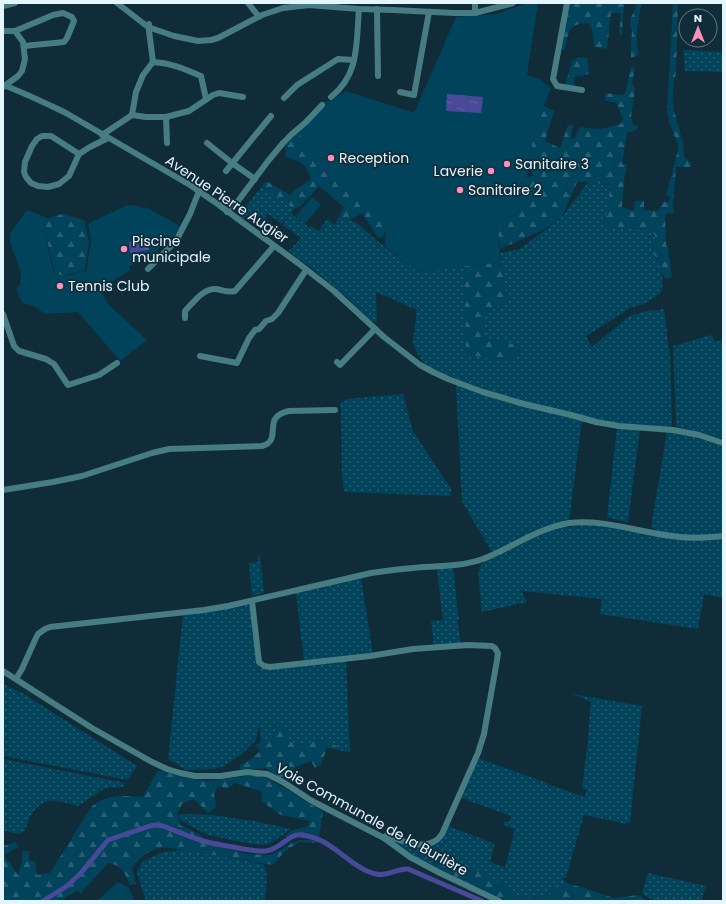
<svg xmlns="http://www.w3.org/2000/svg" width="726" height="904" font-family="Poppins,sans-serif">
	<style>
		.grass { fill: url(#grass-dots) }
		.forest { fill: url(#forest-firs) }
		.park { fill: #01435a }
		.water { fill: url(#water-ripples) }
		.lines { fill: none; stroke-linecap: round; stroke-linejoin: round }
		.canal { stroke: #484999; stroke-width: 5 }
		.minor { stroke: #477c82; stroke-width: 6 }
		.poi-dot { fill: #fe8ebc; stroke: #102c39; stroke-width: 1.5 }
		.labels { text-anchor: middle; stroke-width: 3.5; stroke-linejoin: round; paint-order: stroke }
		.poi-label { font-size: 14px; fill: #e5f5fd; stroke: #102c39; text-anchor: start }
		.street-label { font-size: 14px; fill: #e5f5fd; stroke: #102c39 }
	</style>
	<defs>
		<pattern id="grass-dots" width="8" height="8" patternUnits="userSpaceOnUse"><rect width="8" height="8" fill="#01435a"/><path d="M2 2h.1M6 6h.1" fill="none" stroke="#265f73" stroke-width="1.8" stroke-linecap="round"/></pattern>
		<pattern id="forest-firs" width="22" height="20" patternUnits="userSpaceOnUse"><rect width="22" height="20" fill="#01435a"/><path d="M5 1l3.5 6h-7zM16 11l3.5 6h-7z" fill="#265f73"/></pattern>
		<pattern id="water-ripples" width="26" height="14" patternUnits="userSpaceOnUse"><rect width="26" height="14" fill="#484999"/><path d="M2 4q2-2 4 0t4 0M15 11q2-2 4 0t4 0" fill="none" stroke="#6264a8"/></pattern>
	</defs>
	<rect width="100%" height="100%" fill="#102c39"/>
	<g class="grass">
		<polygon points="683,50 723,52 723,72 685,71"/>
		<path d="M588,182l24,4 -6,40 47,5 3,7 -4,9c5,14 14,31 9,46l-17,11 -12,3 -46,29 6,11 37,-31 22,-6 4,1 9,-2 4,33 2,10 2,74 -3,1 -51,-4 -24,-4 -83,-21 -52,-18 -33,-14 -11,-16 -2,-10 4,-30 -41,-18 1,31 -5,-1 -23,-23 -29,-24 -31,-24 12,-13 -18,-13 5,-8 -6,7 -14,-10 -8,12 -21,-10 23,-30 32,23 -3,4 19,15 1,-2 8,5 8,-12 8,6 4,-8 16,5 7,5 14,13 42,32 46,-6 2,89 49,6 6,-15 -36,-8v-26l22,-10 -7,-49 20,-4 42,-32z"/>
		<polygon points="711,335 716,342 723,339 723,439 703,433 676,427 673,346"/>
		<polygon points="457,385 582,420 569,521 492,552 462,502 456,387"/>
		<polygon points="403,394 413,431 451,489 451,496 344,492 342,473 341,412 340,403 347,399"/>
		<polygon points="617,428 640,429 628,522 607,517"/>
		<path d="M667,432c20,3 38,7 56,14v87l-34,3 -30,-4 -8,-5z"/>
		<polygon points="584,525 605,526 687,541 709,540 723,538 723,598 704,594 698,629 600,614 602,599 521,591 527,602 482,612 478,573 481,564 535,537 560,528"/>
		<polygon points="258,555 260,555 264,593 252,596 249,563 258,562"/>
		<polygon points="453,568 459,620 457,620 461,643 434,645 431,621 443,620 437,569"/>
		<polygon points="361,577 373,654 304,662 296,593"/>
		<polygon points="248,603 251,606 257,661 259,668 270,669 346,661 350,753 336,749 337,746 322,740 300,745 293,743 288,740 277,726 272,739 267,745 265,741 261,742 259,724 256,740 242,754 226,765 215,769 186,770 168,759 183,615"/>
		<polygon points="3,684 24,694 137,766 128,780 3,756 5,742 3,731"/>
		<polygon points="572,694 642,706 630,822 623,825 622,823 584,815 566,878 562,878 567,883 554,887 549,897 529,898 520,897 509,888 456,870 441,864 444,852 436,848 434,844 447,826 451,827 495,844 491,857 491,862 505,868 515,829 503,825 504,821 509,822 511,816 462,798 478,758 547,783 548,784 579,795 585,796 587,790 582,788 587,748 591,702"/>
		<path d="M3,759l123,24 -4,4 -15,1 -5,2 -24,16c-9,-2 -20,-6 -29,-5 -8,1 -17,10 -20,18 -2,4 -3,11 -7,14 -5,2 -14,-2 -19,-3z"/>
		<polygon points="186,814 212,815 254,821 291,829 271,843 261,845 234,841 205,834 180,820 178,815"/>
		<polygon points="391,840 428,846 436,860 432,866 412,855"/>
		<polygon points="184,850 258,863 264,865 267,876 265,901 146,901 139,879 137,872 142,862 163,852"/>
		<polygon points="648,873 706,886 701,901 655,901 644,895 642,893"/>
	</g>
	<g class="forest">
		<path d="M562,3h62l-2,32h-3l2,-22h-10l-4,36 -13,-2 -2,-18 -4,-6c-20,0 -20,11 -23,27l-5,-1 7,-39z"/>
		<path d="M637,3h4c-2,16 -7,36 -2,52l-8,3v-17l1,-9 -2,-8 1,-7 4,-7z"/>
		<polygon points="673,3 678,3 676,73 674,80 673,98 674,110 683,143 684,157 691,163 691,167 676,167 673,207 674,213 665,214 666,245 668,248 672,277 666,279 661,272 652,247 656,238 653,231 606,226 604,227 611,185 588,182 577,182 562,217 541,231 500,249 497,224 514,215 524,178 533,176 529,165 534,132 544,106 554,111 545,141 560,148 568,125 573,125 571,138 574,139 580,127 601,129 621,124 623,119 616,102 611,102 605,100 605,93 622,95 625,94 631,67 635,68 632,83 635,89 631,117 633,125 638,126 638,129 627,133 622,164 627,164 624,180 622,207 633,211 635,201 644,201 644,210 658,211 663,202 669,201 670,197 666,195 678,150 678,144 670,125 667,112"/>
		<polygon points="578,57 587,58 589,68 588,74 582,76 574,77 574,81 575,87 565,86 572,61"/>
		<path d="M402,109l12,4 -25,108 -6,16 -5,1 -16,-25c-9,5 -13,11 -23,4l5,-10 -25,-21 -18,20 -7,3 -32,-23 4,-5 24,14c6,-7 14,-10 21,-16 -7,-18 -9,-17 -25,-22l-1,-12 11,-11 6,-3z"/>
		<polygon points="63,214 84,220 89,242 85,270 63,276 55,273 44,228 48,218"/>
		<polygon points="501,262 507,302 485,312 485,338 521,346 516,361 466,355 464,266"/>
		<polygon points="277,726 286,728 288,740 293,743 300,745 322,740 337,746 336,749 327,748 321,764 315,768 311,761 296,767 281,778 265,768 242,770 239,766 250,760 260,751 255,745 265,741 267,745 272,739"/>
		<path d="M158,770l29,8 19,3 11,-1 36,-5 9,1 28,15 33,21 -4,25c-11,-5 -21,-4 -33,1l-1,-2 7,-6 15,-3 3,-6 -29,-6 -19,-13 -1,-11 -26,-8 -8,6 -9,-3 -4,7 2,14 -8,6 -14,-14 -12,5 -5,10 3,11 19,9 11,10 37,10 22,1 10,-4 13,-8 7,-3h18l1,3 -18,-1 -15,9 -12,14 -96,-16c-6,-1 -11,-2 -17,-1 -11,2 -23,11 -28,20l4,16 -6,1c-5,-12 -8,-20 -22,-22l-27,30 -4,-2 -17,10h-57v-55l12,-4 3,5 -14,8 14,20 1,-5 3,-7v-12h7v10h6l2,14 13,-2 42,-67c19,-13 30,-10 51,-9z"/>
		<polygon points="434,844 436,848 444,852 441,864 455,870 463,863 509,888 520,897 529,898 549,897 554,887 567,883 584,888 614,898 638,895 648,901 506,901 432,866 436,860 431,857 428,846"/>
	</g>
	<g class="park">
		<polygon points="527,3 538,3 527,75 539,79 551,88 534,132 522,206 514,215 497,224 501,262 418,272 385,246 386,221 326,170 327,168 308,152 300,136 298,125 322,102 330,101 346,91 396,107 414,113 456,17 497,14"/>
		<polygon points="312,197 321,205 305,224 296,216"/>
		<path d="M127,205l12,1 2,3 5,-2 34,19 -5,9 -27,23 -12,4 -7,5 1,3 -25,16 -2,-3 -2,6 6,14 40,37 -27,21 -42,-49 -34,2c-8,-8 -11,-9 -22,-11l-6,-14 4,-4 1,-12 -10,-28 -1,-7 1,-6 16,-22 21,8 -4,10 9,42c7,11 20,4 30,1l3,2 5,-33 -3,-16z"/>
		<polygon points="118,882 129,888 134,901 97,901"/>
	</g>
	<g class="water">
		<polygon points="447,94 483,97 481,113 446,111"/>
		<polygon points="147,239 149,250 130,253 129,242"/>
	</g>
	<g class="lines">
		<path class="canal" d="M43,901l24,-15 14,-13 27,-33 42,-14 6,-1 7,1c13,5 27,11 40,15 10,3 20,4 30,6 11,2 22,5 33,4 14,-1 23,-18 35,-16 7,1 15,3 21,6 18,9 33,28 54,33 12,3 21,-6 32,-5l74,32"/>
		<g class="minor">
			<polyline points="117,3 148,27 174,36 198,41 211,40 218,38 262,15 283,8 309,5 359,9 393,10 454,13 475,13 513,3"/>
			<polyline points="248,3 259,17"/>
			<polyline points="567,3 553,79 557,86 582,90"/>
			<polyline points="3,6 15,3"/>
			<polyline points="377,9 378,76"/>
			<polyline points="475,13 475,3"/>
			<polyline points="3,31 15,31 23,42 25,59 22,71 18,76 3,87"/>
			<polyline points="15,31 53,15 63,13 72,17 74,21 67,38 64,42 24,46"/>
			<path d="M153,62c19,1 31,7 48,14l5,23"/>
			<path d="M3,85c22,8 42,18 63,28l124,72 29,20 79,58 36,28 50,46 36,28 13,7 15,7 35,13 41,12 47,11 25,7 23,4 54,4 26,5 24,8"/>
			<polyline points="400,92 414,95 429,12"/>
			<path d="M331,97c29,-23 25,-54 28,-88"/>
			<polyline points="284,98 297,85 338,59 354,60"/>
			<polyline points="132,115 146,117 166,117 189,111 213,95 219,93 243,97"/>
			<polyline points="166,117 167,143"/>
			<polyline points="102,135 132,115 136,92 143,75 153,62 149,31 149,24"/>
			<polyline points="207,143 232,163 255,179"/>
			<polyline points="79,154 51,136 42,136 37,139 32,146 25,162 24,172 26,177 31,183 38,186 48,187 59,184 69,176 79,154 90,147 108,138"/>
			<polyline points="226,171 271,116"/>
			<polyline points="227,212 235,205 268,161 283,143 292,134 306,122 322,105"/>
			<polyline points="148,269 176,241 190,214 199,191"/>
			<polyline points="3,314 14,346 19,351 46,359 54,364 68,385 99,375 117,363"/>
			<path d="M185,318v-7c8,-8 18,-23 31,-22 7,1 12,4 19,2l39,-45"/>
			<polyline points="200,356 237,363 249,338 255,330 259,329 266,321 272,319 278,313 306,270"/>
			<polyline points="337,362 340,365 375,329"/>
			<path d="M3,490l50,-8 29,-6 70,-23 17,-4 93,-3c22,-6 -2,-29 27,-35l46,-1"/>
			<path d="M252,601l7,61 5,4 6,1 100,-11 43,-7 55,-4 24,1 3,2 3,5 -1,7 -13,74 -6,19 -36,81c-12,19 -39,8 -55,1l-3,3"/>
			<polyline points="3,671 92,728 152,762 167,769 180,773 195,776 221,776 247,772 267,774 283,782 312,801 384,838 410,857 440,873 499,901"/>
			<path d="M16,679l6,-10 13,-29 3,-6 7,-5 5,-2 154,-17 24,-4 143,-33c14,-2 28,-4 42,-5 23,-2 47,-1 70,-9 5,-2 11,-5 16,-7 22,-11 46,-25 70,-29 35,-4 69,9 103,13 17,3 33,2 51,0"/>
		</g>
	</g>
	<g class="poi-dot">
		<circle cx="331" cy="158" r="4"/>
		<circle cx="507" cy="164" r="4"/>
		<circle cx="491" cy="171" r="4"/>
		<circle cx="460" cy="190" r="4"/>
		<circle cx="124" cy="249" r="4"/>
		<circle cx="60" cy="286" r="4"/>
	</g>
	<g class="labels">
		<g class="poi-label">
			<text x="339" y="163">Reception</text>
			<text x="515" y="169">Sanitaire 3</text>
			<text x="483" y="176" text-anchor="end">Laverie</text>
			<text x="468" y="195">Sanitaire 2</text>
			<text x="132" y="246">Piscine<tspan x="132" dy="16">municipale</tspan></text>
			<text x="68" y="291">Tennis Club</text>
		</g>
		<g class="street-label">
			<text transform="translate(227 199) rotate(34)" y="5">Avenue Pierre Augier</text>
			<text transform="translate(372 819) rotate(29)" y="5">Voie Communale de la Burlière</text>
		</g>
	</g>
	<rect width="726" height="904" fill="none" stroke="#e5f5fd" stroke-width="8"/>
	<g transform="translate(698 28)"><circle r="19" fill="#102c39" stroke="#657c87"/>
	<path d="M0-3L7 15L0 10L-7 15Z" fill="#fe8ebc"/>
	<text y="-6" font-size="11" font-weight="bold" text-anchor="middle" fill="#e5f5fd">N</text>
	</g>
</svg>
